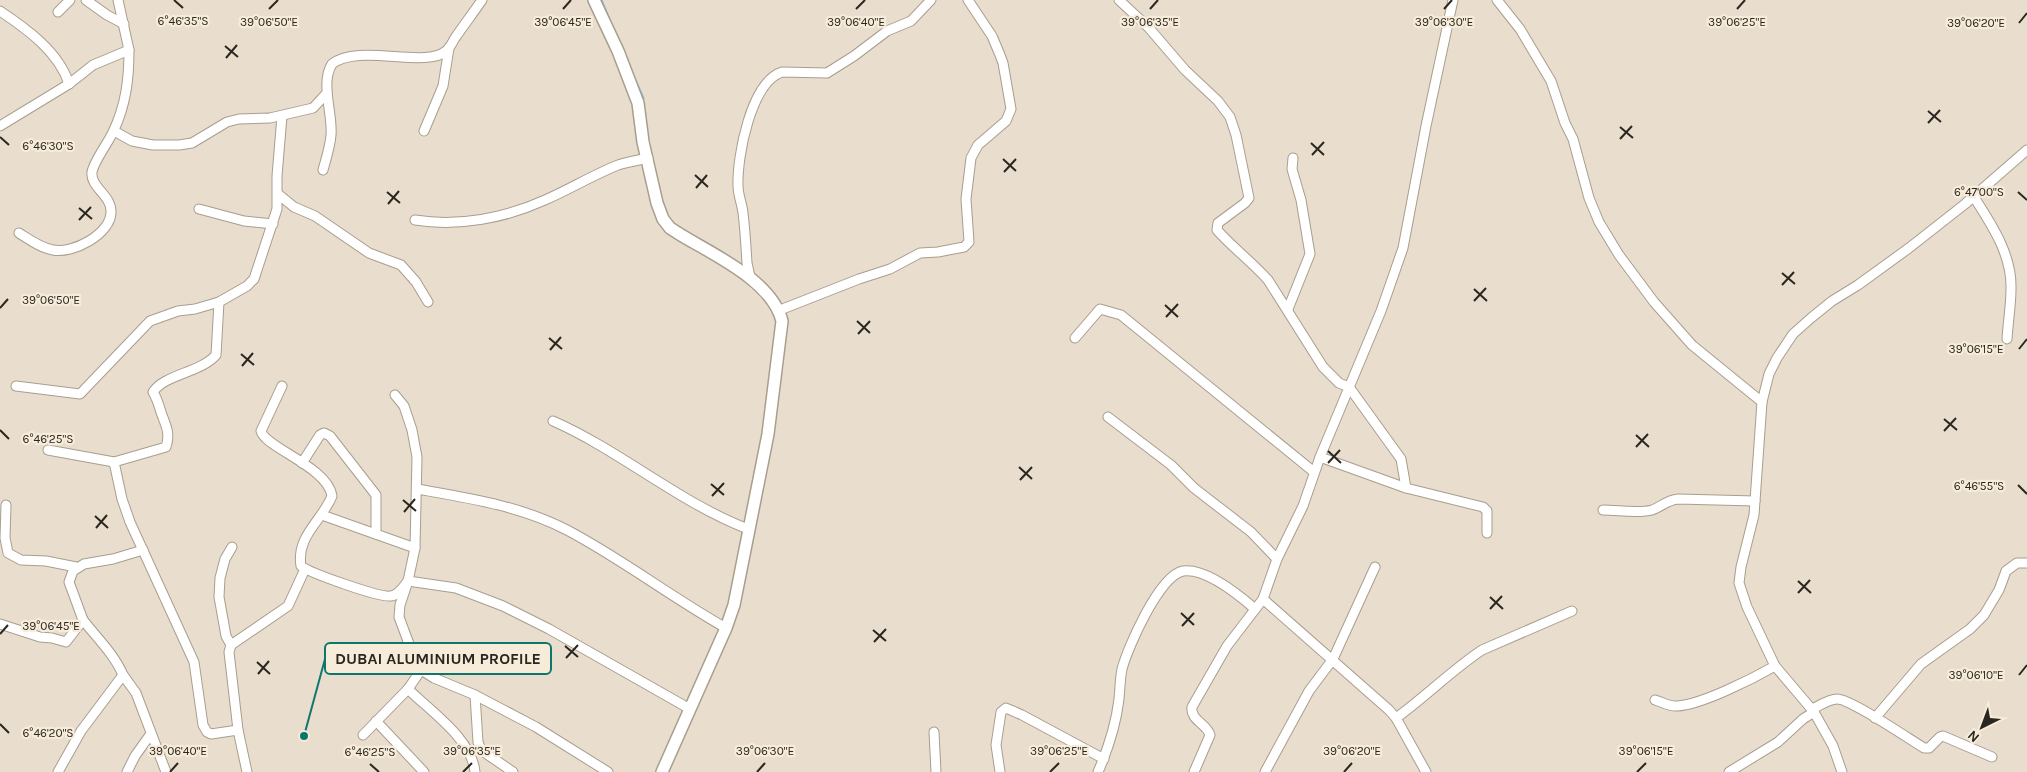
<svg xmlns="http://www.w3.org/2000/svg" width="2027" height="772" font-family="Karla,sans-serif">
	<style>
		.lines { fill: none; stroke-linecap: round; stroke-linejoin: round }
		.stream { stroke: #78c2e9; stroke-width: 3 }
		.minor-casing { stroke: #a89e8d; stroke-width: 11 }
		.tertiary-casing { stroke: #a89e8d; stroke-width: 14 }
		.minor { stroke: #fff; stroke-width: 9 }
		.tertiary { stroke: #fff; stroke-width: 11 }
		.ticks { fill: none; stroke: #2a2620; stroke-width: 2 }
		.ticks-label { font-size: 12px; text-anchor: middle; fill: #2a2620; stroke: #f7ecda; stroke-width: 4.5; stroke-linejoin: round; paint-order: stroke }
		.leader { fill: none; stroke: #0f766e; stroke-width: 2 }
		.callout-dot { fill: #0f766e; stroke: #f7ecda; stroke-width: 2 }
		.callout { fill: #f7ecda; stroke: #0f766e; stroke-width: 2 }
		.callout-label { font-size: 16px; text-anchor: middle; font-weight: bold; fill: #2a2620 }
	</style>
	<rect width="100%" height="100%" fill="#e9decd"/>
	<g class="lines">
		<g class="stream">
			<polyline points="601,0 610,22"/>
			<polyline points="633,76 643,98"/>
		</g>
		<defs>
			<g id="minor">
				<polyline points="86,0 107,15 124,24"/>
				<path d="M1119,0l30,28 36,42 33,31 12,16 6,18 13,63 -4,5 -27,20 -1,7c16,18 35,32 51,50l55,87 16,16 10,4 52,72 5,29"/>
				<polyline points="1497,0 1520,29 1551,81 1565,123 1573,139 1589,198 1599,222 1619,255 1654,302 1692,345 1762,402"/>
				<path d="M0,11c27,18 59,41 69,73"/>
				<polyline points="58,12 70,0"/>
				<polyline points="0,126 69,84 93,65 129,50 118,0"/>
				<polyline points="114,131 132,141 153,145 179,145 192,143 227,122 239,119 270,118 313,108 326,94"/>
				<polyline points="424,131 443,86 449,48"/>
				<path d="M323,170c3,-11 7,-23 8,-35 2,-21 -11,-52 1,-71 27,-21 93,5 114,-13 4,-3 6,-8 9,-13 9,-13 18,-25 27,-38"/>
				<polyline points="278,194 294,207 315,216 369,253 401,265 416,282 428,302"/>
				<path d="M1974,197c17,27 38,57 37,92 0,16 -3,33 -4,50"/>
				<polyline points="199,209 244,221 273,224"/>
				<path d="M415,220c44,7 90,-2 130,-20 25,-11 48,-25 73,-35 10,-3 20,-5 30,-7"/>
				<path d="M19,233c11,7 22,15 34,17 20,4 58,-16 58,-38 1,-16 -21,-25 -19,-40 2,-11 16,-29 21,-40 13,-27 16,-53 16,-82"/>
				<path d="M750,277l-3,-14c-1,-17 -2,-34 -4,-50 -1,-9 -5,-18 -5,-27 -1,-30 13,-104 44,-114l45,1 27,-17 33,-25 24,-10 20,-21"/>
				<polyline points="1288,309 1310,254 1301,200 1292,169 1293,158"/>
				<polyline points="780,310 859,279 890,269 920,253 938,252 964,247 969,242 966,199 971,158 978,145 1006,121 1011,109 1003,63 1000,55 992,36 968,0"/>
				<polyline points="1075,338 1100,309 1121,315 1314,472"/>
				<polyline points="16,386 80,394 150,321 178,311 195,309 219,302 247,286 254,279 277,209 277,176 282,116"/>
				<path d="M282,386l-21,45c3,16 67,36 71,65 -10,25 -36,40 -31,70 9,7 79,32 90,30 8,-1 12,-9 17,-15l48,7 47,18 46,23 141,80"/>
				<polyline points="395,395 404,406 412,430 417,457 415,548 408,581 400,605 399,617 418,668 434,678 475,695 536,727 608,772"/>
				<polyline points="1108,417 1171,465 1194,488 1251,532 1277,559"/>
				<path d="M553,421c68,30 125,81 195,108"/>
				<polyline points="48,450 114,462 122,499 130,522 194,662 203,725 207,732 211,734 238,730"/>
				<polyline points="1320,457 1406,488 1483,507 1487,511 1487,533"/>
				<path d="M114,462l52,-15c4,-13 1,-19 -4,-32 -3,-8 -4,-15 -9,-23 12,-18 47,-19 63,-37l3,-53"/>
				<polyline points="302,463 320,435 324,433 330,436 376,495 376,534"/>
				<path d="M417,489c51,9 104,17 150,41 55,29 104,67 159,98"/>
				<polyline points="6,505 5,538 8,553 21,560 46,561 76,567"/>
				<path d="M1603,510c15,0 35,4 49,0 9,-3 15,-10 26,-11l77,2"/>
				<polyline points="322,515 415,548"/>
				<polyline points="1263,599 1389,710 1396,718 1426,772"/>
				<polyline points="0,624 40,637 52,638 66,642 83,620 69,582 73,571 84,564 113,559 143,550"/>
				<polyline points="231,645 226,636 219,597 220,578 225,559 232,547"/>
				<polyline points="123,675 136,693 166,772"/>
				<path d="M408,689c22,22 64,50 67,83"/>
				<polyline points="475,695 478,742 481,750 513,772"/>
				<path d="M1655,700c7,2 15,7 22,6 24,-1 77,-28 98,-40"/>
				<path d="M1812,709c7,-3 17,-10 25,-10 14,0 72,40 87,49h5l11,-11 3,-1 49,21"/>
				<path d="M1396,718c29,-21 56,-48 86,-68l90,-39"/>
				<polyline points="1875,718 1921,664 1970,629 1984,615 1999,590 2006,571 2017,563 2027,563"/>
				<polyline points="376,721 424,772"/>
				<polyline points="934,732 936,772"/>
				<polyline points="363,735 408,689 421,670"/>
				<path d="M58,772l23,-41 42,-56c-9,-21 -26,-37 -40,-55"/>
				<polyline points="127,772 135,756 150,735"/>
				<polyline points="247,772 238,730 229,652 231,645 288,606 305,569"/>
				<polyline points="1000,772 996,745 1001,712 1006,708 1022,715 1104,759"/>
				<path d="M1098,772c10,-23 18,-47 21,-73 1,-10 1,-20 3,-30 6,-22 37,-93 61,-98 23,-3 56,24 72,38"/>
				<path d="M1194,772l16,-37c-3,-11 -20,-15 -18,-28l35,-61 36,-47 14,-40 26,-53 17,-49 61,-146 22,-63 23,-122 27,-126"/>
				<polyline points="1265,772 1309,691 1333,659 1375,567"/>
				<polyline points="1729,772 1778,742 1803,719 1814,712"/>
				<polyline points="1842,772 1833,746 1814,712 1775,666 1747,607 1739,583 1741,567 1754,515 1762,402 1769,374 1777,358 1793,334 1811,318 1832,301 1858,285 1909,248 1965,204 2027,150"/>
			</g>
			<path id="tertiary" d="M594,0l24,51 20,52 5,39 14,61 6,16 7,9 11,7c33,20 91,46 101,86l-14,113 -34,171 -8,23 -64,144"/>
		</defs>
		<use href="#minor" class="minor-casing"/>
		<use href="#tertiary" class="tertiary-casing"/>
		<use href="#minor" class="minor"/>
		<use href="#tertiary" class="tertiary"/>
	</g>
	<path class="ticks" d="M174,0l9,8M269,9l9,-9M563,9l8,-9M856,9l9,-9M1150,9l8,-9M1444,9l8,-9M1737,9l8,-9M2019,23l8,-10M225,46l13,11M226,58l11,-13M1928,111l13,11M1928,123l12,-13M1620,127l13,11M0,137l9,8M1620,139l12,-13M1311,143l13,12M1312,155l12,-13M1003,159l13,12M1004,172l12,-13M695,175l13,12M696,188l11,-13M387,192l13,11M2018,192l9,8M388,204l11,-13M79,208l13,11M79,220l12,-13M1782,273l13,11M1782,285l12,-13M1474,289l13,12M1474,301l12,-13M1165,305l13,12M0,308l8,-9M1166,317l12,-13M857,321l13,12M858,334l12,-13M549,338l13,11M2019,349l8,-10M550,350l11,-13M241,354l13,11M242,366l11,-13M1944,419l13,11M0,430l9,9M1944,431l12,-13M1636,435l13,12M1636,447l12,-13M1328,451l13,12M1328,463l12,-13M1019,467l13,12M1020,480l12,-13M711,484l13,11M2018,485l9,9M712,496l12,-13M403,500l13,11M404,512l11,-13M95,516l13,12M96,528l11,-13M1798,581l13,12M1798,593l12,-13M1490,597l13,12M1490,609l12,-13M1181,613l13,12M1182,626l12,-13M873,630l13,11M0,634l8,-9M874,642l12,-13M565,646l13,11M566,658l12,-13M257,662l13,12M258,674l11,-13M2019,675l8,-10M0,724l9,9M370,764l9,8M170,772l8,-9M463,772l9,-9M757,772l8,-9M1050,772l9,-9M1344,772l8,-9M1637,772l9,-9"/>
	<g class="ticks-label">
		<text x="183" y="25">6°46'35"S</text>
		<text x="269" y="26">39°06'50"E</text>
		<text x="563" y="26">39°06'45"E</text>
		<text x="856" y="26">39°06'40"E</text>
		<text x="1444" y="26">39°06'30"E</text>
		<text x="1737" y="26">39°06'25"E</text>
		<text x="1150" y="26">39°06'35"E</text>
		<text x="1976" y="27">39°06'20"E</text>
		<text x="48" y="150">6°46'30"S</text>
		<text x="1979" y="196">6°47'00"S</text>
		<text x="51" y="304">39°06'50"E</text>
		<text x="1976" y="353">39°06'15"E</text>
		<text x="48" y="443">6°46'25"S</text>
		<text x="1979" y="490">6°46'55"S</text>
		<text x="51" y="630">39°06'45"E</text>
		<text x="1976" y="679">39°06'10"E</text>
		<text x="48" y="737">6°46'20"S</text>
		<text x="178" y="755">39°06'40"E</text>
		<text x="472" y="755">39°06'35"E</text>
		<text x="765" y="755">39°06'30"E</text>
		<text x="1059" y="755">39°06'25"E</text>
		<text x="1352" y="755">39°06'20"E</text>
		<text x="1646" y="755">39°06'15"E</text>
		<text x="370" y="756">6°46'25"S</text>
	</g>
	<path class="leader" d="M304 736L325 659"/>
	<circle class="callout-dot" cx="304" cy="736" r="5"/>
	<rect class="callout" x="325" y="643" width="226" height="31" rx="5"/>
	<g class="callout-label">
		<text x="438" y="664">DUBAI ALUMINIUM PROFILE</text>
	</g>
	<g transform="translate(1982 727) rotate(222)" stroke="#f7ecda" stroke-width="4" paint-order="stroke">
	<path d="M0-4L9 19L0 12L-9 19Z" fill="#2a2620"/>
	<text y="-8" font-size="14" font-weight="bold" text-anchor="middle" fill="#2a2620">N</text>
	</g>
</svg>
